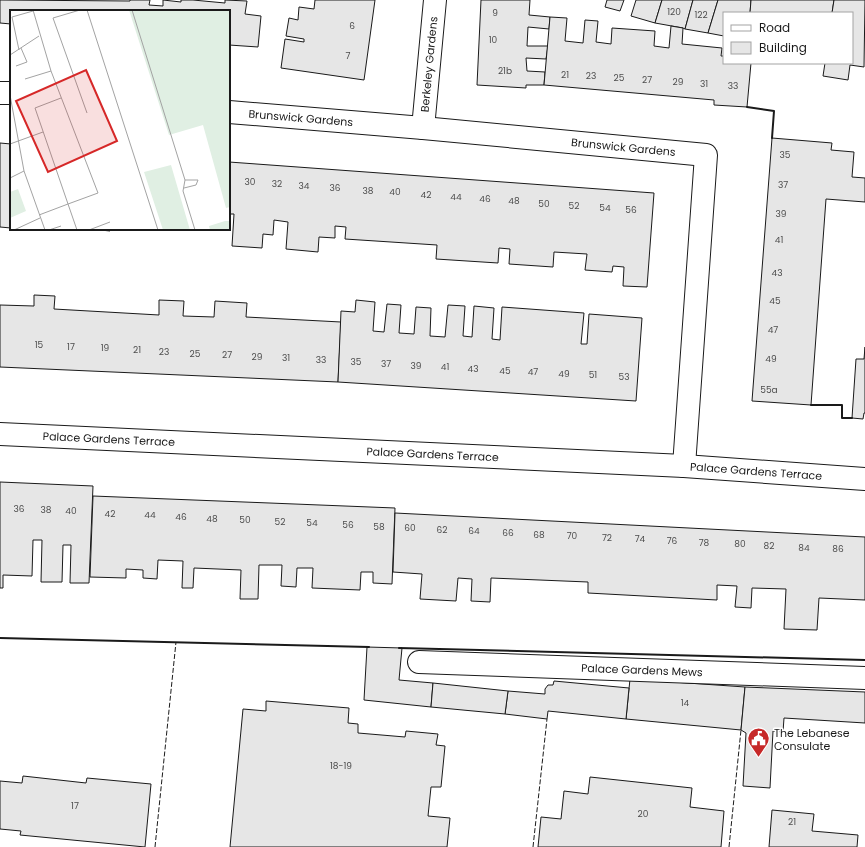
<svg xmlns="http://www.w3.org/2000/svg" width="865" height="847" font-family="Poppins,sans-serif">
	<style>
		.building { fill: #e6e6e6; stroke: #1a1a1a }
		.lines { fill: none; stroke-linecap: round; stroke-linejoin: round }
		.street-casing { stroke: #1a1a1a; stroke-width: 24 }
		.secondary-casing { stroke: #1a1a1a; stroke-width: 24 }
		.street { stroke: #fff; stroke-width: 22 }
		.secondary { stroke: #fff; stroke-width: 22 }
		.fence { stroke: #1a1a1a; stroke-width: 1; stroke-dasharray: 5 2; stroke-linecap: butt }
		.wall { stroke: #1a1a1a; stroke-width: 2 }
		.labels { text-anchor: middle; stroke-width: 3; stroke-linejoin: round; paint-order: stroke }
		.number-label { font-size: 9px; fill: #4d4d4d }
		.street-label { font-size: 11px; fill: #1a1a1a; stroke: #fff }
		.poi-label { font-size: 11px; fill: #1a1a1a; stroke: #fff; text-anchor: start }
		.inset-road { fill: none; stroke: #a3a3a3; stroke-width: 1 }
		.view { fill: #d62828; fill-opacity: 0.15; stroke: #d62828; stroke-width: 2 }
		.inset-edge { fill: none; stroke: #1a1a1a; stroke-width: 2 }
	</style>
	<rect width="100%" height="100%" fill="#fff"/>
	<g class="building">
		<polygon points="0,0 130,1 130,0 150,0 149,5 163,6 163,0 181,2 181,0 193,0 225,3 225,0 247,1 245,14 261,16 258,47 229,45 229,11 11,11 11,24 0,23"/>
		<polygon points="315,0 375,0 364,80 281,68 285,39 304,42 304,39 286,36 289,18 298,20 299,7 314,9"/>
		<polygon points="481,0 530,0 529,15 550,17 549,29 528,27 527,46 548,46 546,59 526,58 527,71 545,72 544,85 526,85 526,88 477,85"/>
		<polygon points="607,0 624,0 620,11 605,7"/>
		<polygon points="636,0 662,0 655,23 631,16"/>
		<polygon points="662,0 693,0 685,29 683,28 655,23"/>
		<polygon points="693,0 718,0 708,33 685,29"/>
		<polygon points="718,0 751,0 750,13 724,13 724,36 708,33"/>
		<polygon points="751,0 834,0 832,13 750,13"/>
		<polygon points="834,0 865,0 864,67 850,65 848,80 823,76 825,63 852,63 852,13 832,13"/>
		<polygon points="550,17 567,18 565,41 583,43 585,20 598,21 596,42 611,44 612,28 655,31 654,46 669,48 671,26 683,28 682,44 722,48 721,56 724,56 724,63 751,63 747,107 714,105 714,100 544,85"/>
		<polygon points="772,138 832,143 831,150 854,152 852,177 865,178 865,202 826,199 811,405 752,401"/>
		<polygon points="0,143 11,144 11,228 0,227"/>
		<polygon points="229,162 654,193 647,287 623,286 624,267 613,266 612,272 585,270 587,254 554,252 553,267 509,264 510,249 499,248 498,263 436,259 437,245 345,239 346,227 335,226 335,238 319,237 318,252 286,249 288,222 274,220 273,235 263,234 262,248 232,246 234,214 229,214"/>
		<polygon points="91,229 110,229 110,231"/>
		<polygon points="34,295 55,296 54,309 159,315 159,300 184,301 183,316 214,317 215,301 247,303 246,317 341,322 338,382 0,367 0,305 34,306"/>
		<polygon points="356,300 375,302 373,331 384,332 387,304 401,305 399,333 414,334 416,307 431,308 430,336 445,337 448,305 465,306 463,336 472,337 474,306 494,308 492,339 500,340 502,307 584,313 581,344 587,344 589,314 642,318 636,401 338,382 341,311 355,312"/>
		<polygon points="865,347 865,413 864,413 863,419 852,418 856,359 864,359"/>
		<polygon points="0,482 93,486 89,583 70,583 71,545 63,545 62,582 41,582 42,540 33,540 32,576 3,575 3,588 0,588"/>
		<polygon points="93,496 395,508 392,584 373,583 373,572 361,572 360,590 312,588 313,568 297,568 296,587 281,586 282,565 259,565 258,599 240,599 241,570 194,568 193,588 182,588 183,561 158,560 157,579 143,578 143,570 126,569 126,578 90,577"/>
		<polygon points="395,513 865,537 865,600 819,598 817,630 784,629 786,589 752,588 751,608 735,607 737,586 717,585 717,600 588,593 588,582 491,578 490,602 471,601 472,579 458,578 456,601 420,599 422,574 393,572"/>
		<polygon points="367,647 402,648 399,680 433,683 431,707 364,700"/>
		<polygon points="630,679 745,687 741,730 626,719"/>
		<polygon points="554,681 629,688 626,719 548,711 547,719 505,714 508,691 545,694 545,689 548,685 553,685"/>
		<polygon points="433,683 508,691 505,714 431,707"/>
		<polygon points="745,687 865,692 865,723 784,718 783,732 773,731 770,788 743,786 746,733 741,730"/>
		<polygon points="266,701 349,708 348,723 358,724 358,733 405,737 406,731 438,734 436,745 445,746 441,787 431,787 428,816 450,818 447,847 230,847 243,709 266,711"/>
		<polygon points="23,776 86,783 87,778 151,784 145,847 20,835 21,831 0,829 0,781 22,783"/>
		<polygon points="590,777 692,788 690,807 724,811 721,847 538,847 541,817 561,819 564,791 588,794"/>
		<polygon points="772,810 814,814 812,831 858,835 857,847 769,847"/>
	</g>
	<g class="lines">
		<defs>
			<g id="street">
				<polyline points="0,93 11,93"/>
				<path id="s1" d="M229,112l194,16 283,27 -22,311"/>
				<path id="s2" d="M423,128l12,-128"/>
				<path id="s3" d="M419,662l446,16"/>
			</g>
			<g id="secondary">
				<path id="s4" d="M0,434l684,32 181,13"/>
			</g>
		</defs>
		<use href="#street" class="street-casing"/>
		<use href="#secondary" class="secondary-casing"/>
		<use href="#street" class="street"/>
		<use href="#secondary" class="secondary"/>
		<g class="fence">
			<polyline points="155,847 176,642"/>
			<polyline points="533,847 547,719"/>
			<polyline points="729,847 741,730"/>
		</g>
		<g class="wall">
			<polyline points="747,107 774,111 772,138"/>
			<polyline points="811,405 842,405 842,418 852,418"/>
			<polyline points="0,638 369,647"/>
			<polyline points="399,648 865,660"/>
		</g>
	</g>
	<defs>
		<symbol id="civic-pin" viewBox="-11 -11 22 30"><path d="M0 17L-7.5 6A9.5 9.5 0 1 1 7.5 6Z" fill="#c62828" stroke="#fff"/><path d="M-.6-6.5H3V-4.5H.6V-3L4-1V1h2V6H-6V1h2V-1L-.6-3ZM-1.2 2.5V6h2.4V2.5Z" fill="#fff"/></symbol>
	</defs>
	<g fill-rule="evenodd">
		<use href="#civic-pin" x="746" y="726" width="25" height="34"/>
	</g>
	<g class="labels">
		<g class="number-label">
			<text x="674" y="15">120</text>
			<text x="495" y="16">9</text>
			<text x="701" y="18">122</text>
			<text x="352" y="29">6</text>
			<text x="493" y="43">10</text>
			<text x="348" y="59">7</text>
			<text x="505" y="74">21b</text>
			<text x="565" y="78">21</text>
			<text x="591" y="79">23</text>
			<text x="619" y="81">25</text>
			<text x="647" y="83">27</text>
			<text x="678" y="85">29</text>
			<text x="704" y="87">31</text>
			<text x="733" y="89">33</text>
			<text x="785" y="158">35</text>
			<text x="250" y="185">30</text>
			<text x="277" y="187">32</text>
			<text x="783" y="188">37</text>
			<text x="304" y="189">34</text>
			<text x="335" y="191">36</text>
			<text x="368" y="194">38</text>
			<text x="395" y="195">40</text>
			<text x="426" y="198">42</text>
			<text x="456" y="200">44</text>
			<text x="485" y="202">46</text>
			<text x="514" y="204">48</text>
			<text x="544" y="207">50</text>
			<text x="574" y="209">52</text>
			<text x="605" y="211">54</text>
			<text x="631" y="213">56</text>
			<text x="781" y="217">39</text>
			<text x="779" y="243">41</text>
			<text x="777" y="276">43</text>
			<text x="775" y="304">45</text>
			<text x="773" y="333">47</text>
			<text x="39" y="348">15</text>
			<text x="71" y="350">17</text>
			<text x="105" y="351">19</text>
			<text x="137" y="353">21</text>
			<text x="164" y="355">23</text>
			<text x="195" y="357">25</text>
			<text x="227" y="358">27</text>
			<text x="257" y="360">29</text>
			<text x="286" y="361">31</text>
			<text x="771" y="362">49</text>
			<text x="321" y="363">33</text>
			<text x="356" y="365">35</text>
			<text x="386" y="367">37</text>
			<text x="416" y="369">39</text>
			<text x="445" y="370">41</text>
			<text x="473" y="372">43</text>
			<text x="505" y="374">45</text>
			<text x="533" y="375">47</text>
			<text x="564" y="377">49</text>
			<text x="593" y="378">51</text>
			<text x="624" y="380">53</text>
			<text x="769" y="393">55a</text>
			<text x="19" y="512">36</text>
			<text x="46" y="513">38</text>
			<text x="71" y="514">40</text>
			<text x="110" y="517">42</text>
			<text x="150" y="518">44</text>
			<text x="181" y="520">46</text>
			<text x="212" y="522">48</text>
			<text x="245" y="523">50</text>
			<text x="280" y="525">52</text>
			<text x="312" y="526">54</text>
			<text x="348" y="528">56</text>
			<text x="379" y="530">58</text>
			<text x="410" y="531">60</text>
			<text x="442" y="533">62</text>
			<text x="474" y="534">64</text>
			<text x="508" y="536">66</text>
			<text x="539" y="538">68</text>
			<text x="572" y="539">70</text>
			<text x="607" y="541">72</text>
			<text x="640" y="542">74</text>
			<text x="672" y="544">76</text>
			<text x="704" y="546">78</text>
			<text x="740" y="547">80</text>
			<text x="769" y="549">82</text>
			<text x="804" y="551">84</text>
			<text x="838" y="552">86</text>
			<text x="685" y="706">14</text>
			<text x="341" y="769">18-19</text>
			<text x="75" y="809">17</text>
			<text x="643" y="817">20</text>
			<text x="792" y="825">21</text>
		</g>
		<g class="street-label">
			<text dy="4" stroke="none"><textPath href="#s2" startOffset="64">Berkeley Gardens</textPath></text>
			<text dy="4" stroke="none"><textPath href="#s1" startOffset="72">Brunswick Gardens</textPath></text>
			<text dy="4" stroke="none"><textPath href="#s1" startOffset="396">Brunswick Gardens</textPath></text>
			<text dy="4" stroke="none"><textPath href="#s4" startOffset="109">Palace Gardens Terrace</textPath></text>
			<text dy="4" stroke="none"><textPath href="#s4" startOffset="433">Palace Gardens Terrace</textPath></text>
			<text dy="4" stroke="none"><textPath href="#s4" startOffset="757">Palace Gardens Terrace</textPath></text>
			<text dy="4" stroke="none"><textPath href="#s3" startOffset="223">Palace Gardens Mews</textPath></text>
		</g>
		<g class="poi-label">
			<text x="774" y="737">The Lebanese<tspan x="774" dy="13">Consulate</tspan></text>
		</g>
	</g>
	<g transform="translate(10 10)">
		<rect width="220" height="220" fill="#fff"/>
		<path d="M119,0h101v197l-4,1 -23,-83 -34,10zM161,155l19,65h-27l-19,-58zM8,179l8,22 -16,7v-26zM215,211h5v9h-20l-1,-4z" fill="#e0efe3"/>
		<path class="inset-road" d="M23,0l18,61 47,122 -30,11 9,26M70,0l-27,8 34,95M77,0l71,220M122,0l53,170M9,40l-7,-33 21,-6M0,45l29,-19M6,56l11,-4 -6,-14M15,69l26,-8M0,85l14,76 21,59M0,134l33,-12M0,168l14,-7M174,178l12,-3 2,-5h-13l-2,11 12,39M29,205l29,-11 -33,-96 26,-10M4,220l26,-12M39,220l12,-4M79,220l21,-8"/>
		<path class="view" d="M76,60l31,71 -69,31 -32,-71z"/>
		<rect width="220" height="220" class="inset-edge"/>
	</g>
	<rect x="723" y="12" width="130" height="52" fill="#ffffff" stroke="#a3a3a3"/>
	<rect x="731" y="25" width="20" height="6" fill="#ffffff" stroke="#a3a3a3"/>
	<text x="759" y="32" font-size="12" fill="#1a1a1a">Road</text>
	<rect x="731" y="42" width="20" height="12" fill="#e6e6e6" stroke="#a3a3a3"/>
	<text x="759" y="52" font-size="12" fill="#1a1a1a">Building</text>
</svg>
